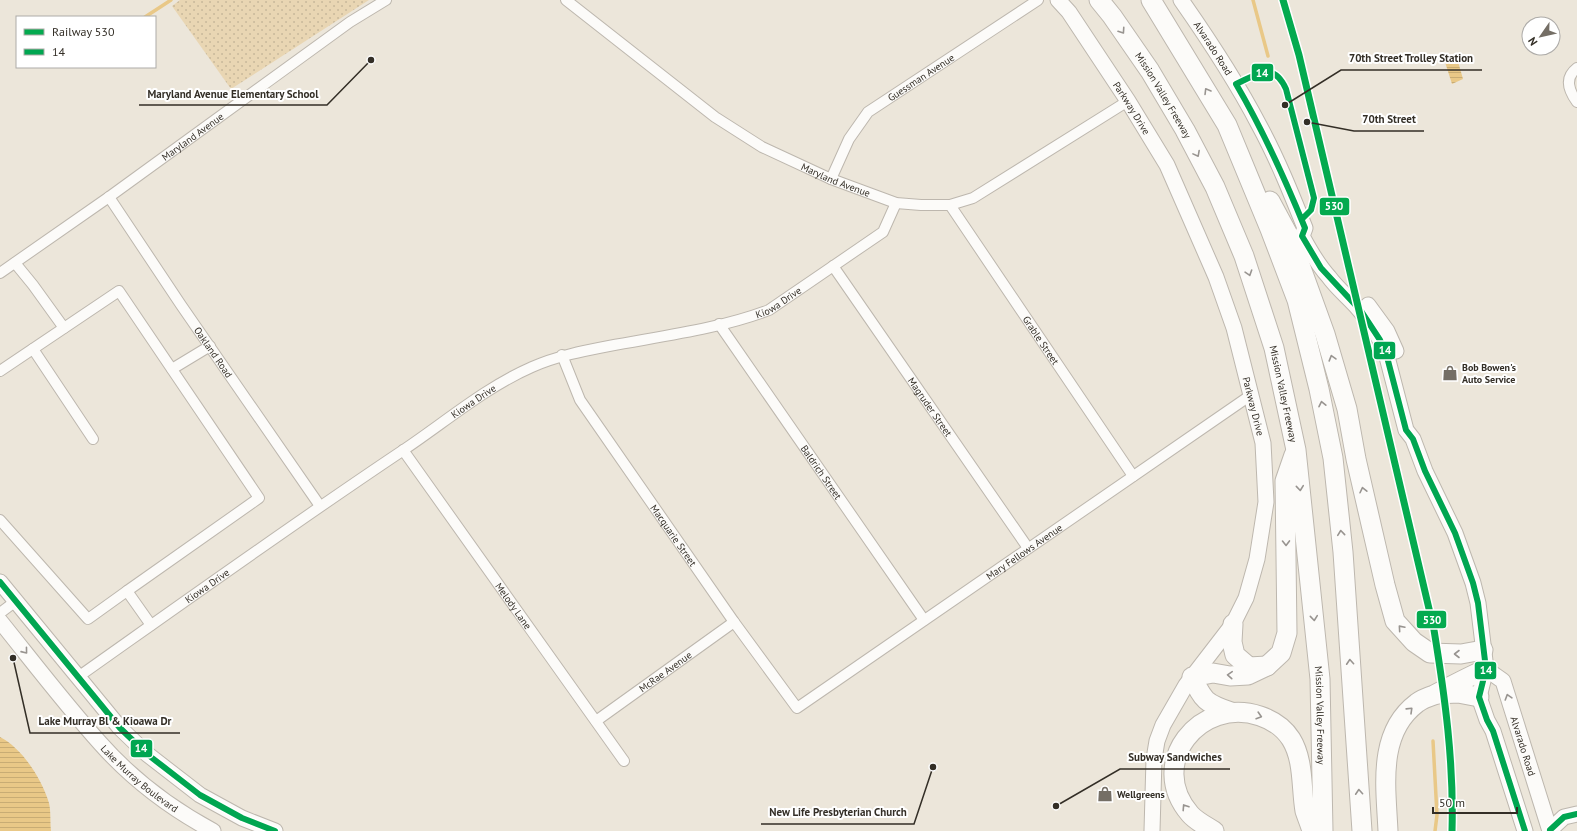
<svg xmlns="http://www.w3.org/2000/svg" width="1577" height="831" font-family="'PT Sans',sans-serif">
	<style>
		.grass { fill: url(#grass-dots) }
		.water { fill: url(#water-rules) }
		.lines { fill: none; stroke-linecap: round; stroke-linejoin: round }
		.stream { stroke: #e9c887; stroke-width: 3.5 }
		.street-casing { stroke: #bdb7ae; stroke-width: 12 }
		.secondary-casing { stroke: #bdb7ae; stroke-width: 17 }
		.highway-casing { stroke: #bdb7ae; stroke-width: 21 }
		.street { stroke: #fcfbf9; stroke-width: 10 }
		.secondary { stroke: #fcfbf9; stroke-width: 15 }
		.highway { stroke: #fcfbf9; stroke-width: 19 }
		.bus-1-casing { stroke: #fff; stroke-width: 9 }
		.bus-1 { stroke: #00a651; stroke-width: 6 }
		.rail-1-casing { stroke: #fff; stroke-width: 10 }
		.rail-1 { stroke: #04aa4f; stroke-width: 7 }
		.oneway { stroke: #989490 }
		.labels { text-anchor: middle; stroke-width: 4; stroke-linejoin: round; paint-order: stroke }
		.street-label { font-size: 10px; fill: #332e26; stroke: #fff }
		.poi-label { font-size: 10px; font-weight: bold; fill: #332e26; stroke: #fff; text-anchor: start }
		.leader { fill: none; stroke: #332e26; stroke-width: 1.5 }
		.callout-dot { fill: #332e26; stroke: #fff; stroke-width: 1.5 }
		.callout-label { font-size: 11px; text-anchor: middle; font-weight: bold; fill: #332e26; stroke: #fff; stroke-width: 4; stroke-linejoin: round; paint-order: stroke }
		.line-badge { stroke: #fff; stroke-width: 1.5 }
		.badge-label { font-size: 11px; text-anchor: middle; font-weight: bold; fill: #fff }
	</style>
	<defs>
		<pattern id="grass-dots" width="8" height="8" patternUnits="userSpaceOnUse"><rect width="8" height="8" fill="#e9d6b3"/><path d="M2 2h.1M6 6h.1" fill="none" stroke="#c8b89a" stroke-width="1.8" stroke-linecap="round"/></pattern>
		<pattern id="water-rules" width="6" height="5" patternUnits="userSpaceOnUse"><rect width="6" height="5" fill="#e9c887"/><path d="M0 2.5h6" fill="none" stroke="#c8ac74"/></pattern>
	</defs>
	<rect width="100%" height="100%" fill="#ece6da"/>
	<polygon class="grass" points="180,0 369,0 231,89 172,6"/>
	<g class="water">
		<polygon points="1457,58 1463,79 1452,84 1445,62"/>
		<path d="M0,737c22,11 42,42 49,66 2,8 1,19 2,28h-51z"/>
	</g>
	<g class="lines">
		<g class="stream">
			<polyline points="1253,0 1268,56"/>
			<polyline points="145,17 171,0"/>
			<polyline points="1433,741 1437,815 1435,831"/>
		</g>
		<defs>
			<g id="street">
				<path id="s1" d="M566,0l149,117 47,30 69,32 65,24 25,2h29l23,-7 155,-97"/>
				<path d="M1577,68c-13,10 -8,23 0,34"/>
				<path id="s2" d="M831,179l18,-40 19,-27 170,-112"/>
				<path id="s3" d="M109,197l72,108 139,201"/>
				<path id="s4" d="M950,205l183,271"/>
				<polyline points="15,263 33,285 64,328"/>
				<path id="s5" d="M833,266l195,282"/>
				<path id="s6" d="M0,273l109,-76 241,-175 36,-22"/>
				<path id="s7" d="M719,324l205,296"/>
				<polyline points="33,349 93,439"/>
				<path id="s8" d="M562,355l18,45 154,222 63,86 454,-313"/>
				<polyline points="172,369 210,346"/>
				<polyline points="0,371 119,291 259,498 127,591"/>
				<path id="s9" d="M403,450l221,311"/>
				<polyline points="0,520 88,619 127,591 151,625"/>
				<polyline points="0,613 16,601"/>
				<path id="s10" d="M78,677c106,-75 212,-151 321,-224 44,-29 85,-65 133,-86 25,-11 51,-16 77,-21 53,-10 110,-17 160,-36l114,-78 13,-29"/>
				<path id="s11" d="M596,721l138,-99"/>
			</g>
			<g id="secondary">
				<path id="s12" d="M1058,0l11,12 59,89 39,64 49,112 18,51 29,115 3,59 -9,57 -11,39 -13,26 -47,61 -23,40 -6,16 -3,18 -2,72"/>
				<path id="s13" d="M1181,0c28,40 55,81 78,125 18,33 32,68 46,103l-3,8c8,15 16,29 27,41 8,11 18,19 27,29 13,14 23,30 30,47l20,77 7,9 12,32 30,62 18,50 5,20 8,66 -7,28 8,23 6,11 32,100"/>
				<polyline points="1368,305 1387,331 1396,351"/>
				<polyline points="0,582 120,728 147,754 200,795 242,818 275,831"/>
				<path id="s14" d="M0,621c33,41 65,83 100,122 32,36 72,66 113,88"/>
				<path id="s15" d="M1486,669l17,12 47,150"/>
				<polyline points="1550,830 1564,817 1577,814"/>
			</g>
			<g id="highway">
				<path id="s16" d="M1099,0l13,16 38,55 35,59 30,57 29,69 30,92 22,102 24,229 3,152"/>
				<polyline points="1151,0 1227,125 1270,229 1297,300 1319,389 1333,458 1343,552 1362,831"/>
				<polyline points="1270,201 1291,240 1325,334 1347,409 1356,459 1385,585 1395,621 1414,642 1430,653 1461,654 1483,650"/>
				<polyline points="1233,624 1232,642 1235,655 1249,667 1267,666"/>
				<polyline points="1437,694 1458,693 1479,697"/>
				<path d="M1231,712c-26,-9 -27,-11 -39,-35l21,-4 17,3 18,-1 19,-9 14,-13 6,-20 -2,-152 9,-26"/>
				<path d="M1214,831c-8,-5 -18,-10 -24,-17 -44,-51 10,-118 70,-98 12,4 24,12 31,23 13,21 10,48 14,72 2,6 5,13 7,20"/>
				<path d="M1388,831c-2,-44 -11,-98 29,-128 5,-4 11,-6 17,-8 17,-9 34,-18 52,-26"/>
			</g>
		</defs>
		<use href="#street" class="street-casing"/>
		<use href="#secondary" class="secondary-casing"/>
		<use href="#highway" class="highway-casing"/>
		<use href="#street" class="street"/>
		<use href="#secondary" class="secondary"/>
		<use href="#highway" class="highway"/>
		<defs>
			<g id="bus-1">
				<path d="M1302,219l9,-9 3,-12 -28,-109c-13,-28 -28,-15 -50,-5 27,46 49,95 69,144l-3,8 19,32 40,43 19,29 6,13 20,77 7,9 12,32 30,62 18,50 5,20 8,66 -7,28 8,23 6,11 32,100"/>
				<polyline points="0,582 120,728 147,754 200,795 242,818 275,831"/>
				<polyline points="1550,830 1564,817 1577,814"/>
			</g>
		</defs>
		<use href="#bus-1" class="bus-1-casing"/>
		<use href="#bus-1" class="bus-1"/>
		<defs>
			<path id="rail-1" d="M1283,0l16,55 135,575c11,67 20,133 18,201"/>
		</defs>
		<use href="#rail-1" class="rail-1-casing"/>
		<use href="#rail-1" class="rail-1"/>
	</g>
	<defs><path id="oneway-chevron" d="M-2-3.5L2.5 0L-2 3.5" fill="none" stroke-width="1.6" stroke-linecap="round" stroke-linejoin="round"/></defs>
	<g class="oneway">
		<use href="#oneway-chevron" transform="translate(1122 31) rotate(56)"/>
		<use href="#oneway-chevron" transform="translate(1207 91) rotate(-121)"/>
		<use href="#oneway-chevron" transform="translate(1197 154) rotate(62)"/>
		<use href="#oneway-chevron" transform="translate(1249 273) rotate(72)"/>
		<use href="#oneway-chevron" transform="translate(1332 358) rotate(-106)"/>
		<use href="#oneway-chevron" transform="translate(1322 404) rotate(-102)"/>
		<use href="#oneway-chevron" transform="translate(1300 488) rotate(84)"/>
		<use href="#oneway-chevron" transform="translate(1363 490) rotate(-103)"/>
		<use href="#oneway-chevron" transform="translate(1341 533) rotate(-96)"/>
		<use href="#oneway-chevron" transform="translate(1286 543) rotate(89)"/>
		<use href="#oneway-chevron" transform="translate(1314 618) rotate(84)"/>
		<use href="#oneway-chevron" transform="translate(1401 628) rotate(-131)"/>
		<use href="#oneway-chevron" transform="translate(25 651) rotate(51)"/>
		<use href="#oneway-chevron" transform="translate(1457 654) rotate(-180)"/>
		<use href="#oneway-chevron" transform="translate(1350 662) rotate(-94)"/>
		<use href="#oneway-chevron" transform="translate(1230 675) rotate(-176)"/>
		<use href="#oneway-chevron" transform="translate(1508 697) rotate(-107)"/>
		<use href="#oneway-chevron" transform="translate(1410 710) rotate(-44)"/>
		<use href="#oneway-chevron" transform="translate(1259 716) rotate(17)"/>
		<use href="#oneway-chevron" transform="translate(1359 792) rotate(-94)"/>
		<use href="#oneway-chevron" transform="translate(1185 807) rotate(-123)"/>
	</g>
	<defs>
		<symbol id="shop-bare" viewBox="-9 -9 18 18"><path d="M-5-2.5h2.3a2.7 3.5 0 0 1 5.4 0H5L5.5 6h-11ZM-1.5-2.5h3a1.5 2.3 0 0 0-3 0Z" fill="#746e65" stroke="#fff" stroke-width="2.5" paint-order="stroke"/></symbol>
	</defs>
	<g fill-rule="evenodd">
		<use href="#shop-bare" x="1439" y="362" width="22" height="22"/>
		<use href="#shop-bare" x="1094" y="783" width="22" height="22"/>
	</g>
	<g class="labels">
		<g class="street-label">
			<text dy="4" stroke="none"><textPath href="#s13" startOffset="58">Alvarado Road</textPath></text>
			<text dy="4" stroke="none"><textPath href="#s2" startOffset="140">Guessman Avenue</textPath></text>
			<text dy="4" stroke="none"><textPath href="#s16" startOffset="115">Mission Valley Freeway</textPath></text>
			<text dy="4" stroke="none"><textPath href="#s12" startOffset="131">Parkway Drive</textPath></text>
			<text dy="4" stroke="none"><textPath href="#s6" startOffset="236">Maryland Avenue</textPath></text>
			<text dy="4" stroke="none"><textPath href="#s1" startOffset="326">Maryland Avenue</textPath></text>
			<text dy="4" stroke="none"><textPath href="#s10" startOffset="806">Kiowa Drive</textPath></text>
			<text dy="4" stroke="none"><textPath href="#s4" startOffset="163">Grable Street</textPath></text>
			<text dy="4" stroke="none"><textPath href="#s3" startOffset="187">Oakland Road</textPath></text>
			<text dy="4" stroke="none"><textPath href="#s16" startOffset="439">Mission Valley Freeway</textPath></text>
			<text dy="4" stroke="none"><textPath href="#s10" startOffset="482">Kiowa Drive</textPath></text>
			<text dy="4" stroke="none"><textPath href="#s12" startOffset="455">Parkway Drive</textPath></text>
			<text dy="4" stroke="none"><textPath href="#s5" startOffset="171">Magruder Street</textPath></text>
			<text dy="4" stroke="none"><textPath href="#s7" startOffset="180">Baldrich Street</textPath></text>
			<text dy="4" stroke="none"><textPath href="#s8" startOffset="213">Macquarie Street</textPath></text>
			<text dy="4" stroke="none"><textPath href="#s8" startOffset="701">Mary Fellows Avenue</textPath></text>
			<text dy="4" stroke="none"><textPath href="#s10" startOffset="158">Kiowa Drive</textPath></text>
			<text dy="4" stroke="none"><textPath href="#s9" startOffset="191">Melody Lane</textPath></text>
			<text dy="4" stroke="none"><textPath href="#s11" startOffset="85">McRae Avenue</textPath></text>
			<text dy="4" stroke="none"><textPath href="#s16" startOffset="763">Mission Valley Freeway</textPath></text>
			<text dy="4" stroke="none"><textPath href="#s15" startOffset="89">Alvarado Road</textPath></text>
			<text dy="4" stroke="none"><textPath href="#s14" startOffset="211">Lake Murray Boulevard</textPath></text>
		</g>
		<g class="poi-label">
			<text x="1462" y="371">Bob Bowen's<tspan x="1462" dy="12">Auto Service</tspan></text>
			<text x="1117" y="798">Wellgreens</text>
		</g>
	</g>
	<path class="leader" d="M1285 105L1341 70H1482M371 60L327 105H139M1307 122L1354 131H1424M13 658L30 733H180M1056 806L1120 769H1230M933 767L914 824H761"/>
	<g class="callout-dot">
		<circle cx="1285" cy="105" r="4"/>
		<circle cx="371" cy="60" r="4"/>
		<circle cx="1307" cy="122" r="4"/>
		<circle cx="13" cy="658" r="4"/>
		<circle cx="1056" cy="806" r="4"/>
		<circle cx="933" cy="767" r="4"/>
	</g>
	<g class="callout-label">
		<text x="1411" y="62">70th Street Trolley Station</text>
		<text x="233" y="98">Maryland Avenue Elementary School</text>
		<text x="1389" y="123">70th Street</text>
		<text x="105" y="725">Lake Murray Bl &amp; Kioawa Dr</text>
		<text x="1175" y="761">Subway Sandwiches</text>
		<text x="838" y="816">New Life Presbyterian Church</text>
	</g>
	<g class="line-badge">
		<rect x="1251" y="63" width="23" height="19" rx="4" fill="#00a651"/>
		<rect x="1319" y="197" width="31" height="19" rx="4" fill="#04aa4f"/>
		<rect x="1373" y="341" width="23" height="19" rx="4" fill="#00a651"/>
		<rect x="1416" y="610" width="31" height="19" rx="4" fill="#04aa4f"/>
		<rect x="1474" y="661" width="23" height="19" rx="4" fill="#00a651"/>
		<rect x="130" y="739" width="23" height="19" rx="4" fill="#00a651"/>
	</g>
	<g class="badge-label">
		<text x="1262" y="77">14</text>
		<text x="1334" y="210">530</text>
		<text x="1385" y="354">14</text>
		<text x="1432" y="624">530</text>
		<text x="1486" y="674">14</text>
		<text x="141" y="752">14</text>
	</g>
	<rect x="16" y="16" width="140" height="52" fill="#ffffff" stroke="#adaba8"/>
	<rect x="24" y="29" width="20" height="6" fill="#04aa4f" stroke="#adaba8"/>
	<text x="52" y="36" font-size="12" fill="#332e26">Railway 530</text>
	<rect x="24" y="49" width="20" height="6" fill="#00a651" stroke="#adaba8"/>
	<text x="52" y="56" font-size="12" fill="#332e26">14</text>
	<g transform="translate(1541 36) rotate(236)"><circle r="19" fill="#ffffff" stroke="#adaba8"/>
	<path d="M0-3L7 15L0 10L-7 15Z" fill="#746e65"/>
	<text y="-6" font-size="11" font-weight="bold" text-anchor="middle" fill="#332e26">N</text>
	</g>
	<path d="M1433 807v6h84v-6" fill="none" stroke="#332e26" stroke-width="2"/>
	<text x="1439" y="807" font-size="12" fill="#332e26" stroke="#ffffff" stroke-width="3" paint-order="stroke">50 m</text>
</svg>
